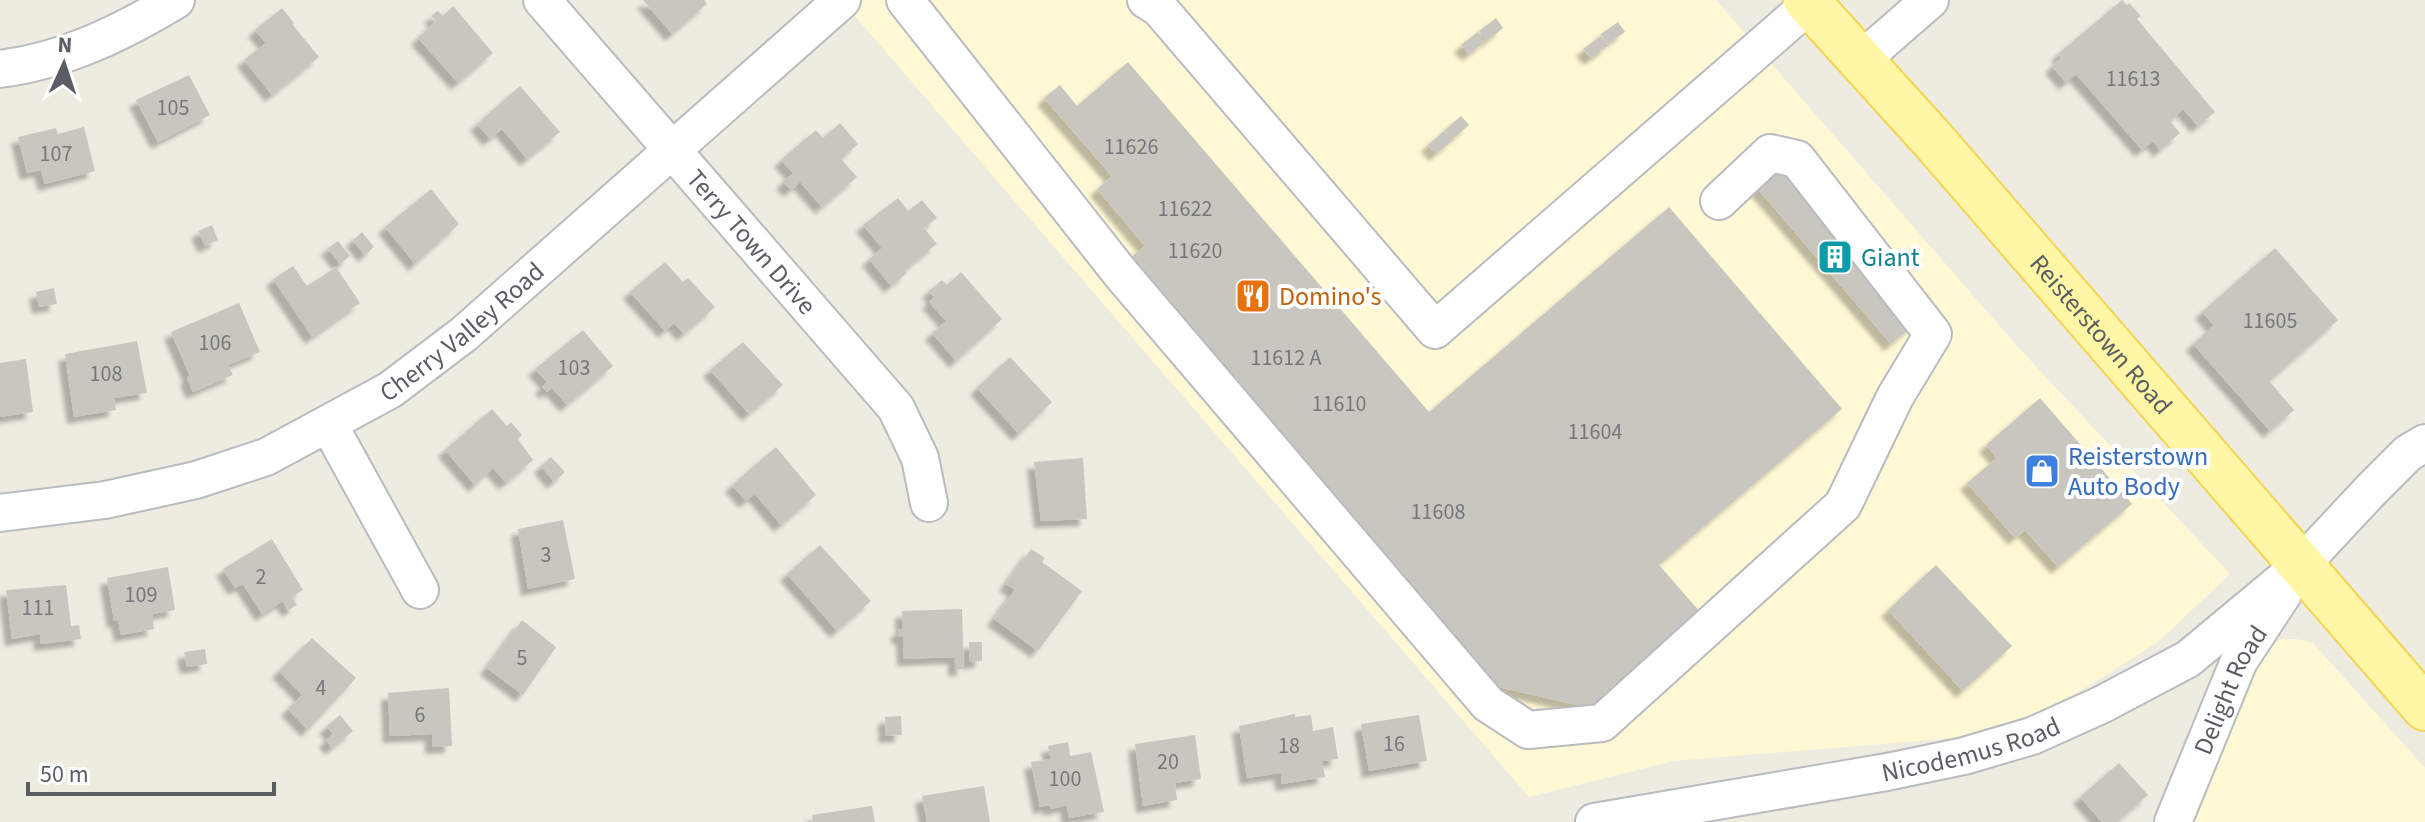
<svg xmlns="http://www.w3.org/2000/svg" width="2425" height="822" font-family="'Source Sans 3',sans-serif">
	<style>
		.commercial { fill: #fff8d5 }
		.building { fill: #c8c6bf; filter: url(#shadow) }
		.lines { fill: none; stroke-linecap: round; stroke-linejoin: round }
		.minor-casing { stroke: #b9bbc1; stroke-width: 40 }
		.major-casing { stroke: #f6d452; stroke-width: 48 }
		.minor { stroke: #fff; stroke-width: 36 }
		.major { stroke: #fff7a5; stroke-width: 44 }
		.labels { text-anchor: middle; stroke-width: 8; stroke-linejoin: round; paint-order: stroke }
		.number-label { font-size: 22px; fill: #76777a }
		.street-label { font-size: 26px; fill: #5a5d63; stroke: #fff }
		.culture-label { font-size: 26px; fill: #0d838f; stroke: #fff; text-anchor: start }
		.food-label { font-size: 26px; fill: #c56008; stroke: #fff; text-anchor: start }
		.shop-label { font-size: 26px; fill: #366cbe; stroke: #fff; text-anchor: start }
	</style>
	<defs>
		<filter id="shadow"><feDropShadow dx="-7" dy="7" stdDeviation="2" flood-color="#0004"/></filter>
	</defs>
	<rect width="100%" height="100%" fill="#eeece1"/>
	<g class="commercial">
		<polygon points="841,0 1716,0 2018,347 2230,574 2158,642 2087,687 2038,713 1955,738 1674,761 1529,797"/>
		<polygon points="2281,639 2296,639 2313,643 2425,768 2425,822 2185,822 2235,701 2262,655"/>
	</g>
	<g class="building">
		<polygon points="643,0 704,0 707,4 672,34"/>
		<polygon points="2122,0 2127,5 2129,3 2141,16 2137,19 2215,112 2198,126 2183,109 2170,121 2180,133 2160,150 2153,141 2142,150 2076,74 2066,83 2052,66 2061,58 2058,54"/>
		<polygon points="453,6 493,53 458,83 418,38 436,21 431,16 438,11 443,16"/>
		<polygon points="282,8 294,23 293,25 319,57 272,95 244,60 266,43 255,30"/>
		<polygon points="1496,18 1503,28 1487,41 1479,31"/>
		<polygon points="1618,22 1625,32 1608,44 1601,34"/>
		<polygon points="1478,32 1485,42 1469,54 1461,45"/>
		<polygon points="1601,36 1608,46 1591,58 1583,49"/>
		<polygon points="1128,62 1429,412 1669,207 1842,409 1659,565 1701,613 1590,708 1499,687 1130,258 1145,246 1097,189 1112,176 1044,98 1060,85 1077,106"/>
		<polygon points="189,75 210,115 158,142 136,100"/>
		<polygon points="520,86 560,132 527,159 502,129 490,139 477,124"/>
		<polygon points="1461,116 1469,125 1453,139 1445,130"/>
		<polygon points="840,123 858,144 841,159 857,177 822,207 800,182 791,190 783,182 793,173 781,160 816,130 823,138"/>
		<polygon points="84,127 95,171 45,184 41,170 27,173 18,137 56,128 58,134"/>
		<polygon points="1444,131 1452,141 1436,154 1428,145"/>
		<polygon points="1779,169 1914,325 1891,344 1757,188"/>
		<polygon points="431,189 459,224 415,264 385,227"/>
		<polygon points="898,198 908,211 922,200 937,218 924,228 937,244 904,270 907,273 891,286 869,259 882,248 863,225"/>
		<polygon points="212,225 218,240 205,246 198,231"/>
		<polygon points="362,232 374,247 365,255 353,240"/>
		<polygon points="338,241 350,256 340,264 328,248"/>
		<polygon points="2275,248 2338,320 2269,381 2294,410 2270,431 2193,344 2214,325 2202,312"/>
		<polygon points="665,262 683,282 688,278 715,307 684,334 674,323 665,331 630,292"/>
		<polygon points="293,266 307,286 336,267 360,303 312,337 273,279"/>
		<polygon points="961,272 1002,319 956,361 932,333 946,321 929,302 934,297 929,291 942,280 947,285"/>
		<polygon points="54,288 57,304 39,307 36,292"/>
		<polygon points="239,303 260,352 228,365 233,375 193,392 187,378 190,376 171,332"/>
		<polygon points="583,330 613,366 567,405 552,388 547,392 542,387 547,382 535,369"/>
		<polygon points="137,341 147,393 114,398 116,410 74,417 65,354"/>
		<polygon points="743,342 783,385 749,414 710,370"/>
		<polygon points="1010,357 1052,402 1019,434 977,388"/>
		<polygon points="26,359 33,412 0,417 0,363"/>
		<polygon points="2040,398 2132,504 2058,567 2025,530 2015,538 1967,483 1997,458 1986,445"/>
		<polygon points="492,409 507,426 511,422 522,435 518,439 533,460 506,483 493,468 475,485 445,450"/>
		<polygon points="776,447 816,495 781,525 755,494 746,501 732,485"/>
		<polygon points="551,457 565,472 554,482 541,466"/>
		<polygon points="1083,458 1087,519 1041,521 1034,462"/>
		<polygon points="563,520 575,579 528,589 518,529"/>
		<polygon points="272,539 303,590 292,597 297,605 289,610 283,601 262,614 243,584 235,588 223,569"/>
		<polygon points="820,545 871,601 837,631 787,574"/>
		<polygon points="1031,549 1045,558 1042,562 1082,591 1038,651 994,619 1015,590 1006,584"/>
		<polygon points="1936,565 2012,646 1963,691 1888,610"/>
		<polygon points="168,567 175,610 152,614 154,629 121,635 118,620 114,621 107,578"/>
		<polygon points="66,585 71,626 79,625 81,639 41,644 40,634 12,639 6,590"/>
		<polygon points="962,609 964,669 955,669 955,657 904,659 903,637 898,637 898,629 903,630 902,611"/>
		<polygon points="522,620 556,647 523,695 487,668"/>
		<polygon points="312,638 356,678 308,730 288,709 302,695 279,671"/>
		<polygon points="969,642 982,642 982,661 969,662"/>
		<polygon points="205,649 207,664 187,667 184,652"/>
		<polygon points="449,688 452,746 432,747 432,734 390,736 388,693"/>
		<polygon points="1295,714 1295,717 1311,715 1313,731 1333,727 1338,759 1322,761 1325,777 1282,784 1281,773 1247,778 1239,726"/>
		<polygon points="340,715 353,731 332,748 326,740 333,734 326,727"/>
		<polygon points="1419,715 1427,761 1369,771 1361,724"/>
		<polygon points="901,716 902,735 886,736 885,717"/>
		<polygon points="1195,735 1201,779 1175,783 1177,800 1143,806 1135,744"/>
		<polygon points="1068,742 1070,756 1091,752 1104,812 1069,818 1067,805 1051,809 1050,805 1040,807 1031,762 1051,759 1048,746"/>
		<polygon points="2119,763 2148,795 2117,822 2102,822 2080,797"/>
		<polygon points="984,786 990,822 927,822 922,796"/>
		<polygon points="872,806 875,822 813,822 812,815"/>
	</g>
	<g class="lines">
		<defs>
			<g id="minor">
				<path id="s1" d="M542,0l354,408 24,50 9,45"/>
				<polyline points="905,0 1122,275 1488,704 1528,730 1602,723 1843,505 1895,397 1933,334 1797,159 1770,153 1719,201"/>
				<polyline points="1146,0 1159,8 1435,330 1810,4"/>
				<polyline points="1860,61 1930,0"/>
				<path d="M0,69c64,-8 121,-36 176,-69"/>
				<polyline points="329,425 420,590"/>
				<path id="s2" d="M0,513l105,-13 91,-20 70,-23 124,-67 74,-56 378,-334"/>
				<path id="s3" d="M1594,822l293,-50 77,-16 68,-20 69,-31 87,-46 113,-94 70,-75 37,-37 17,-10"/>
				<path id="s4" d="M2173,822l66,-161 44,-67"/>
			</g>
			<g id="major">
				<path id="s5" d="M1806,0l127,140 492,568"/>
			</g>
		</defs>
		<use href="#minor" class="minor-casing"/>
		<use href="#major" class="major-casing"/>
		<use href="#minor" class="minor"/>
		<use href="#major" class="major"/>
	</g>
	<defs>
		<symbol id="building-square" viewBox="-11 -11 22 22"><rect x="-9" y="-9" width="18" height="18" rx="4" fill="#0f9aa8" stroke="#fff"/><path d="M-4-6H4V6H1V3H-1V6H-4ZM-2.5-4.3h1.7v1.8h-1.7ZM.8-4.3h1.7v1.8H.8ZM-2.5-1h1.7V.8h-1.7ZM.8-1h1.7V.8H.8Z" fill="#fff"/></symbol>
		<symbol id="restaurant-square" viewBox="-11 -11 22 22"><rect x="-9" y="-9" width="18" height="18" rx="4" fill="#e8710a" stroke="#fff"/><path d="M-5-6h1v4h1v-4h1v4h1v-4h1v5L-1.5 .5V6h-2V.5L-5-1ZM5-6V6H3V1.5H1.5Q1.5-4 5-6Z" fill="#fff"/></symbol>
		<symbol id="shop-square" viewBox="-11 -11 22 22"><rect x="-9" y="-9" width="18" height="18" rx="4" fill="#3f7fe0" stroke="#fff"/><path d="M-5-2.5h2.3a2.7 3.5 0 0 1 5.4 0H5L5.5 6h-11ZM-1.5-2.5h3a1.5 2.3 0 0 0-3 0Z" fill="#fff"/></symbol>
	</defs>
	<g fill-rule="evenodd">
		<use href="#building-square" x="1815" y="237" width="40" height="40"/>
		<use href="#restaurant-square" x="1233" y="276" width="40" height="40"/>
		<use href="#shop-square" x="2022" y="451" width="40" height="40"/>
	</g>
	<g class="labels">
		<g class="number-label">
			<text x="2133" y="86">11613</text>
			<text x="173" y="115">105</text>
			<text x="1131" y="154">11626</text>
			<text x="56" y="161">107</text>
			<text x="1185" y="216">11622</text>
			<text x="1195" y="258">11620</text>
			<text x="2270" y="328">11605</text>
			<text x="215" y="350">106</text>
			<text x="1286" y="365">11612 A</text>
			<text x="574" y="375">103</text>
			<text x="106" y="381">108</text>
			<text x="1339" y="411">11610</text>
			<text x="1595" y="439">11604</text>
			<text x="1438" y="519">11608</text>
			<text x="546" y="562">3</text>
			<text x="261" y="584">2</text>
			<text x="141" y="602">109</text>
			<text x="38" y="615">111</text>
			<text x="522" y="665">5</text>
			<text x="321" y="695">4</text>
			<text x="420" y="722">6</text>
			<text x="1394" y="751">16</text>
			<text x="1289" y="753">18</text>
			<text x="1168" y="769">20</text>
			<text x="1065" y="786">100</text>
		</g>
		<g class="street-label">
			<text dy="9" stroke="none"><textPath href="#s1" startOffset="320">Terry Town Drive</textPath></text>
			<text dy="9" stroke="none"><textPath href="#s2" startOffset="506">Cherry Valley Road</textPath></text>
			<text dy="9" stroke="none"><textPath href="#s5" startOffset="446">Reisterstown Road</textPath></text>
			<text dy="9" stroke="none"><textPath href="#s4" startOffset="144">Delight Road</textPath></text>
			<text dy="9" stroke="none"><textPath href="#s3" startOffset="384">Nicodemus Road</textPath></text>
		</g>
		<g class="culture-label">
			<text x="1861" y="266">Giant</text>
		</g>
		<g class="food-label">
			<text x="1279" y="305">Domino's</text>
		</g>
		<g class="shop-label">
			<text x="2068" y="465">Reisterstown<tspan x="2068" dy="30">Auto Body</tspan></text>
		</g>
	</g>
	<g transform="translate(64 64) rotate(3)" stroke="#ffffff" stroke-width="6" paint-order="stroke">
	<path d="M0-6L14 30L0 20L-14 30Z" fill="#5a5d63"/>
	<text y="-12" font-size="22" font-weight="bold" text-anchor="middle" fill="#5a5d63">N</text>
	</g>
	<path d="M28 782v12h246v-12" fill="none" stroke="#5a5d63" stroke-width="4"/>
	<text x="40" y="782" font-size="24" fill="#5a5d63" stroke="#ffffff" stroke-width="6" paint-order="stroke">50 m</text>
</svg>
